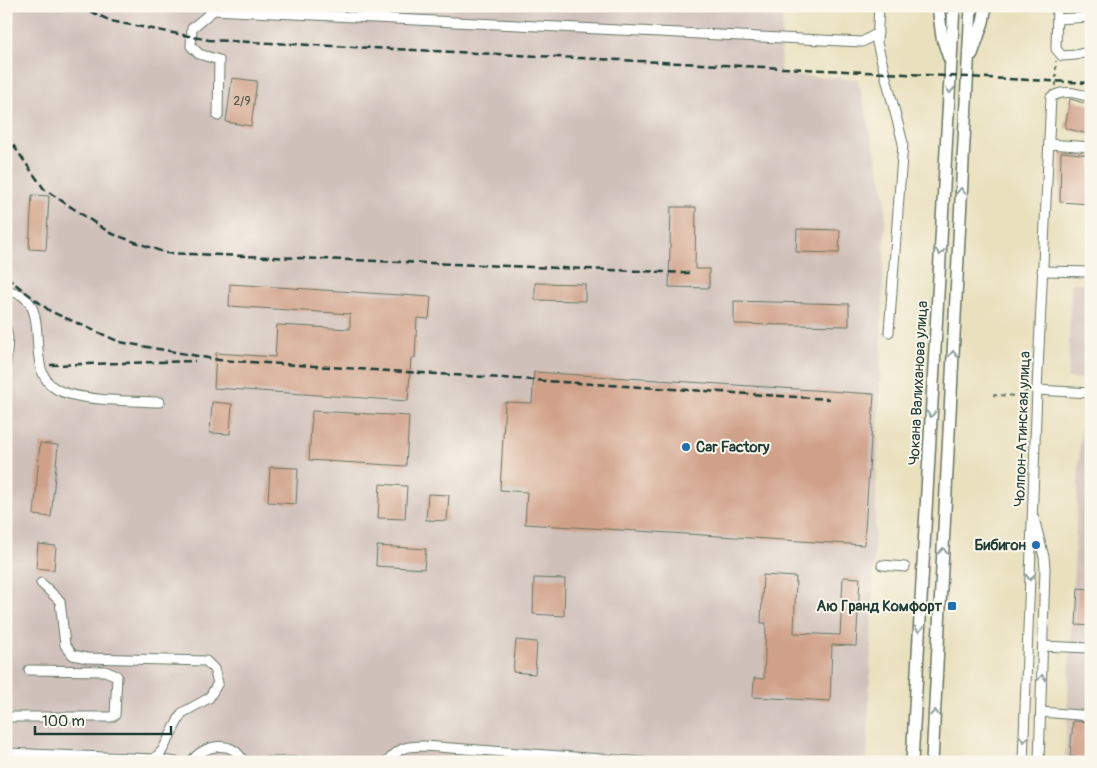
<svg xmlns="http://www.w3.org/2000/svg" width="1097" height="768" font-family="Pangolin,sans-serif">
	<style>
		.industrial { fill: #cfc0ba }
		.building { fill: #d0a189 }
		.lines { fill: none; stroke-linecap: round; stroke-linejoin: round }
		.minor-casing { stroke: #667664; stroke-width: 11 }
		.major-casing { stroke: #667664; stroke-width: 14 }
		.path { stroke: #667664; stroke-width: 2; stroke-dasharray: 4 4; stroke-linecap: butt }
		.minor { stroke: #fff; stroke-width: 9 }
		.major { stroke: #fff; stroke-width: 11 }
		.rail { stroke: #1f3d34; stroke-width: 2.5; stroke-dasharray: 8 4; stroke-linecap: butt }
		.oneway { stroke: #8f9e9a }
		.poi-dot { fill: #1f6fb2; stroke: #fbf7ec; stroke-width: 2 }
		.labels { text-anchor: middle; stroke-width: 4; stroke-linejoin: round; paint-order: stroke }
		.number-label { font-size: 12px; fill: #4b5649 }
		.street-label { font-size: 15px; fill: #1f3d34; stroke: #fbf7ec }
		.poi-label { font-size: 15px; font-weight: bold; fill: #1f3d34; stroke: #fbf7ec; text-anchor: end }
	</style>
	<rect width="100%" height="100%" fill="#fbf7ec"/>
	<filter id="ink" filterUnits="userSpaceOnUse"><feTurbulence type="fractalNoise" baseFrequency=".02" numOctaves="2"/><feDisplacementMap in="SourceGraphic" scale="10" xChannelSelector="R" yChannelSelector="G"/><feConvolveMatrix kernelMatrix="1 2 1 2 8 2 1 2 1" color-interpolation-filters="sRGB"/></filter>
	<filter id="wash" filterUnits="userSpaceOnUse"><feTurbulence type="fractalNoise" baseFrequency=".0096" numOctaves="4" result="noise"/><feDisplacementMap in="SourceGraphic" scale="20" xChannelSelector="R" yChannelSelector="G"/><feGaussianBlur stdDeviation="1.12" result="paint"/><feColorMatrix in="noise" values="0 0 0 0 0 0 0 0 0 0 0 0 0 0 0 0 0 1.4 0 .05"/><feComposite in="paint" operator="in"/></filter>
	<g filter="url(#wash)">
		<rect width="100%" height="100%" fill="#e9e0bd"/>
		<g class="industrial">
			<polygon points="6,6 783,6 780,75 858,79 886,200 867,762 6,762"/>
			<polygon points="1091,222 1091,762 1065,762 1083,379 1068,378 1071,283 1088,284"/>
		</g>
		<g id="blocks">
			<g class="building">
				<polygon points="232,78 257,81 251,126 226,122"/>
				<polygon points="1070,99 1091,105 1091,135 1065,128"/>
				<polygon points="1061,152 1091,155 1091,204 1060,202"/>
				<polygon points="32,195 49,196 46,250 29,249"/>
				<polygon points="671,207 696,207 695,269 709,269 709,288 669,287"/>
				<polygon points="797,229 840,230 839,253 796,252"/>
				<polygon points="535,283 585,284 585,301 535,300"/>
				<polygon points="230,284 431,297 429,319 417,318 415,358 411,358 408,401 214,388 216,353 275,357 277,325 350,329 350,314 229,306"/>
				<polygon points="734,301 849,304 849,326 734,324"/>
				<polygon points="534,372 874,394 864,545 525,524 527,492 500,490 505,402 532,403"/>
				<polygon points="212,402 232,404 230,434 210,433"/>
				<polygon points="312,411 409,416 406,466 309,460"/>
				<polygon points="40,443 58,445 51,517 34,515"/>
				<polygon points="270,467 298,468 296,504 268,502"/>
				<polygon points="380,484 407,486 405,519 378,518"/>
				<polygon points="428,494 449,495 447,521 426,520"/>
				<polygon points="38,544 56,546 54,570 36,568"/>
				<polygon points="377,546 426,549 424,569 376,566"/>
				<polygon points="763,575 796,577 794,633 840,635 843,577 860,578 856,646 832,645 830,701 753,697 754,678 764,679 766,623 761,623"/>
				<polygon points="534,578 565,579 564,616 533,614"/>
				<polygon points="1078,588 1091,589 1091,626 1076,625"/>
				<polygon points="516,640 537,642 535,674 513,672"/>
				<polygon points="1073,721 1091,722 1091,759 1070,757"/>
			</g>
		</g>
	</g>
	<g filter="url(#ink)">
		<use href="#blocks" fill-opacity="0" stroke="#667664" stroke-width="1"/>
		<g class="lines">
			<defs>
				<g id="minor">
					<polyline points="879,6 877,43 903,143 889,332"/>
					<polyline points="1057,6 1056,49 1062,56 1076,55 1091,51"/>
					<polyline points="1057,19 1091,17"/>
					<polyline points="218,116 219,60 199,54 191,46 192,28 214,10 862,42 878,33"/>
					<polyline points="1049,144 1091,147"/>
					<polyline points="1042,271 1091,272"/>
					<path d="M6,290c6,2 14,3 18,7 25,19 0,76 34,93 23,11 74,11 102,12"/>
					<polyline points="6,328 8,338 6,364"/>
					<polyline points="1037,390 1091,393"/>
					<polyline points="1034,518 1044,557 1045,568 1039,762"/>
					<polyline points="882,565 905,567"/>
					<polyline points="1043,646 1088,648 1091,646"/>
					<polyline points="1041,712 1091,716"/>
					<polyline points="6,717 111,717 115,715 117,676 105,671 29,670"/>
					<polyline points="6,753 154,759 162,751 182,713 209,698 218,683 214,669 206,661 87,658 73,655 65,645 60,601 41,583"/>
					<polyline points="154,759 176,762"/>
					<path d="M191,762c13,-18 42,-23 52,-1"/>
					<polyline points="243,762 314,762"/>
					<path d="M387,762c13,-15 19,-16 37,-16l219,16"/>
					<path d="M1023,762l14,-372 14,-293c13,-8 25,-4 40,0"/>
				</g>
				<g id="major">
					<polyline points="938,6 942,37 949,58"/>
					<polyline points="972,54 983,22 986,6"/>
					<polyline points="912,762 954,6"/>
					<polyline points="932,762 971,6"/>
				</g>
			</defs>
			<use href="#minor" class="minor-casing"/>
			<use href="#major" class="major-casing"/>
			<g class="path">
				<polyline points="1056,86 1056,61"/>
				<polyline points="993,395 1020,396 1029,390"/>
			</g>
			<use href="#minor" class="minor"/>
			<use href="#major" class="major"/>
			<g class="rail">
				<polyline points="79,6 111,21 209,40 1091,83"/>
				<polyline points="6,135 44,189 110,233 166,253 690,273"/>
				<polyline points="6,277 50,311 120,342 219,360 829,399"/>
				<polyline points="50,365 195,361"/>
			</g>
		</g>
		<defs><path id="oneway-chevron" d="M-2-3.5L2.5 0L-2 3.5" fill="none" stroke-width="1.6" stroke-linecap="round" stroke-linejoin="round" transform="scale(1.25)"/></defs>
		<g class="oneway">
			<use href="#oneway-chevron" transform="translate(950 90) rotate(93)"/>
			<use href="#oneway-chevron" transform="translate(961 191) rotate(-87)"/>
			<use href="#oneway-chevron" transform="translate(940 252) rotate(93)"/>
			<use href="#oneway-chevron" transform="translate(953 354) rotate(-87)"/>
			<use href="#oneway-chevron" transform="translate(931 414) rotate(93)"/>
			<use href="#oneway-chevron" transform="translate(943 551) rotate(-87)"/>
			<use href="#oneway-chevron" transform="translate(1030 577) rotate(92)"/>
			<use href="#oneway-chevron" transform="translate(919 629) rotate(93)"/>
			<use href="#oneway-chevron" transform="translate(1042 678) rotate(-88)"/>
			<use href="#oneway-chevron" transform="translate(935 713) rotate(-87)"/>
			<use href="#oneway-chevron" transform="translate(1024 739) rotate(92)"/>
		</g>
	</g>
	<g class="poi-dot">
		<circle cx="686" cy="447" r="5"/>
		<circle cx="1036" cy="545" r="5"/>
		<rect x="947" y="601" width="10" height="10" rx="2.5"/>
	</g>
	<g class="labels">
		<g class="number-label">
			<text x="242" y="105">2/9</text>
		</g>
		<g class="street-label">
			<text transform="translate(918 383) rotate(-87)" y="5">Чокана Валиханова улица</text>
			<text transform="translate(1022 429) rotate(-88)" y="5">Чолпон-Атинская улица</text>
		</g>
		<g class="poi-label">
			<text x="696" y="452" text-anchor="start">Car Factory</text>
			<text x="1026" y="550">Бибигон</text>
			<text x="942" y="611">Аю Гранд Комфорт</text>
		</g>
	</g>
	<rect width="1097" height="768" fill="none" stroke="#fbf7ec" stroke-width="25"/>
	<path d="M35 726v8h136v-8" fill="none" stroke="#1f3d34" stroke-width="2.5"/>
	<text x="42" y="726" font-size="15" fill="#1f3d34" stroke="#fbf7ec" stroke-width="4" paint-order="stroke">100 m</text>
</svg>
